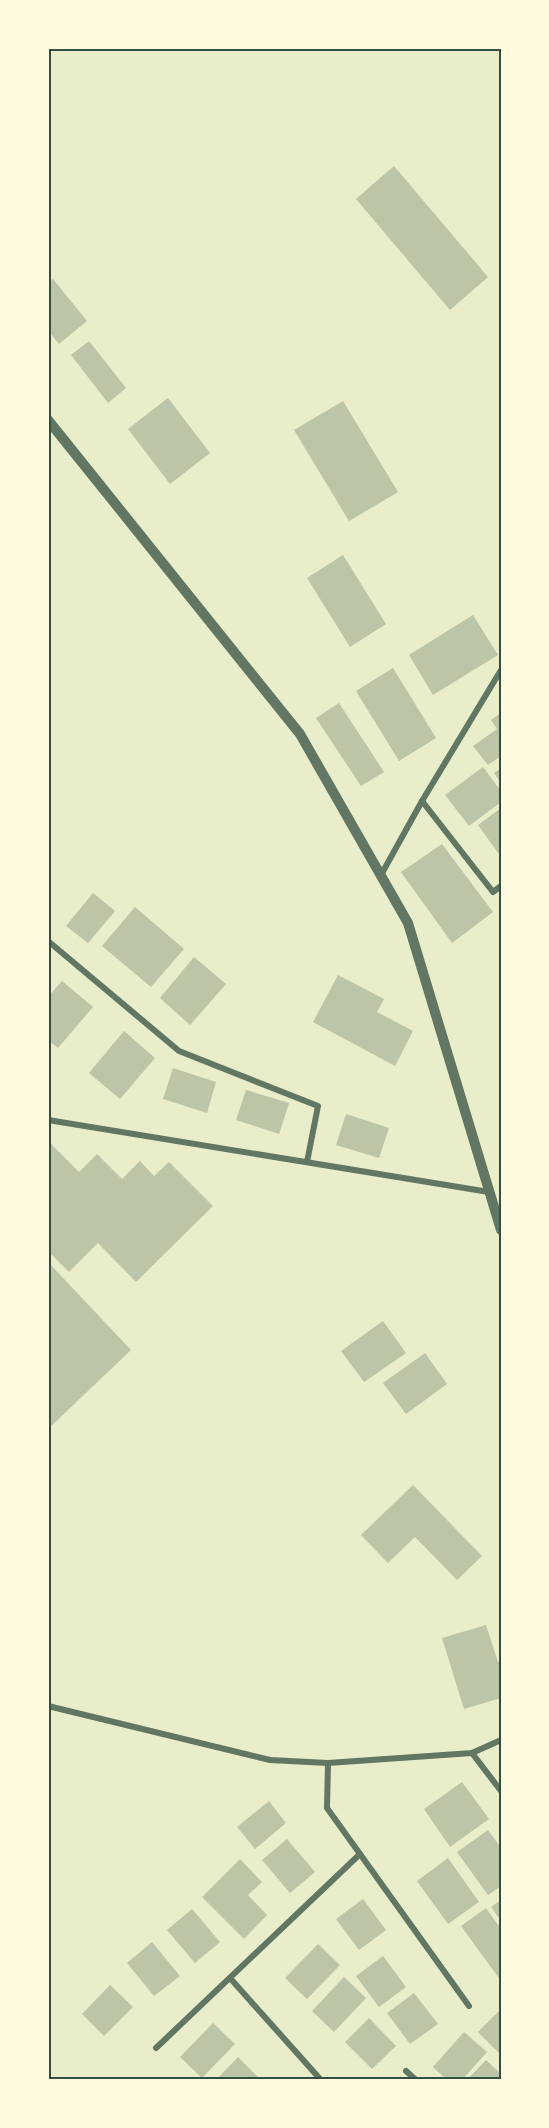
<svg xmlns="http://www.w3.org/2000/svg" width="549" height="2128" font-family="'Roboto Condensed',sans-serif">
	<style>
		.building { fill: #bcc5a7 }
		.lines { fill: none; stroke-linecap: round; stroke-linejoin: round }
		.minor { stroke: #617663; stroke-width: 6 }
		.tertiary { stroke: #617663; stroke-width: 10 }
		.neatline { fill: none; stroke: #344e41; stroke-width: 2 }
	</style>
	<rect width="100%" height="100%" fill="#e9edc9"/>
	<g class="building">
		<polygon points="394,166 488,277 450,310 356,199"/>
		<polygon points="53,279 87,321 59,344 48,330 48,283"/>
		<polygon points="89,341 126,388 108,403 71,355"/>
		<polygon points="168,398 210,453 170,484 128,429"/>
		<polygon points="343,401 398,492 349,521 294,430"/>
		<polygon points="343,555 386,624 350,647 307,578"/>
		<polygon points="473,615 498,655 433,695 409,655"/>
		<polygon points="393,668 436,738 399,761 356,691"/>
		<polygon points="339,703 384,772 361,786 316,718"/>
		<polygon points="501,713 501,756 488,765 473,746 497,729 491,720"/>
		<polygon points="483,767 501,791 501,802 469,826 445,795"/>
		<polygon points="501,768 501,783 494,773"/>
		<polygon points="501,808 501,857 478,825"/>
		<polygon points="442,844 493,912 452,943 401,872"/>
		<polygon points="93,893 115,911 88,943 66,926"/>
		<polygon points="135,907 184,949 151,987 102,946"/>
		<polygon points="194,957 226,984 190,1025 160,998"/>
		<polygon points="338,975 384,999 377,1012 413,1031 395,1066 313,1022"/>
		<polygon points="62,981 93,1007 58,1048 48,1040 48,997"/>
		<polygon points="124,1031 155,1058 120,1099 89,1073"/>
		<polygon points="173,1068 216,1082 207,1113 163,1099"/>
		<polygon points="246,1090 289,1103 279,1134 236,1120"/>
		<polygon points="346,1114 389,1128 379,1158 336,1145"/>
		<polygon points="48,1141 79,1172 97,1154 122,1179 140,1161 154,1176 169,1162 213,1206 136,1282 98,1243 69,1272 48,1251"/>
		<polygon points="48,1262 131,1350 48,1429"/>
		<polygon points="383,1321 406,1353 364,1382 341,1351"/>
		<polygon points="425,1353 447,1384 406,1414 383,1383"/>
		<polygon points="413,1485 482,1556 457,1580 415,1537 388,1563 361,1535"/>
		<polygon points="486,1625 498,1662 501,1661 501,1698 464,1709 442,1638"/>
		<polygon points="462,1782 489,1819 450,1847 424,1809"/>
		<polygon points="269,1801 286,1823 255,1849 237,1827"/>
		<polygon points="488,1830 501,1848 501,1886 488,1895 457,1852"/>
		<polygon points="287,1839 315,1872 290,1893 262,1860"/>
		<polygon points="448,1858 479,1902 448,1924 417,1881"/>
		<polygon points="240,1859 262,1882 248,1895 267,1915 244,1939 202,1897"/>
		<polygon points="363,1899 386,1930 359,1950 336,1919"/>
		<polygon points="501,1900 501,1921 491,1907"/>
		<polygon points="486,1908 501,1929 501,1981 461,1926"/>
		<polygon points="192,1909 220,1942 195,1963 167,1930"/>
		<polygon points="152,1942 180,1976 154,1996 127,1963"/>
		<polygon points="318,1944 340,1965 307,1999 285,1978"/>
		<polygon points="383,1956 406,1987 379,2007 356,1976"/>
		<polygon points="344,1977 366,1998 334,2032 312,2011"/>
		<polygon points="110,1985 133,2007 104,2036 82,2014"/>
		<polygon points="414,1993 438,2024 410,2044 387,2013"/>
		<polygon points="501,2009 501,2055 478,2032"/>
		<polygon points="369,2018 396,2046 372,2069 345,2042"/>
		<polygon points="213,2023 235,2044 202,2078 180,2057"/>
		<polygon points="464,2032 487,2052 462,2080 447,2080 433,2067"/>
		<polygon points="238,2057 261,2080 216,2080"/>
		<polygon points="486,2060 501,2074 501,2080 467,2080"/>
	</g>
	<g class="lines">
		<g class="minor">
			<polyline points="422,801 493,892 501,886"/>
			<polyline points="381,875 422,801 501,670"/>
			<polyline points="48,941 179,1051 318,1106 307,1162"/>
			<polyline points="48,1120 489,1192"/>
			<polyline points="48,1706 270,1760 328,1763 472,1753 501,1740"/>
			<polyline points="472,1753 501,1791"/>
			<polyline points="328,1763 327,1808 469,2006"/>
			<polyline points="230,1978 321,2080"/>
			<polyline points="156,2048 360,1854"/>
			<polyline points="406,2071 416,2080"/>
		</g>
		<polyline class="tertiary" points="48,420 300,734 408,923 501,1230"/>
	</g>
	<rect width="549" height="2128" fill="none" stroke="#fefae0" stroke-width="99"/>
	<rect x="50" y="50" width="450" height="2028" class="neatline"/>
</svg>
